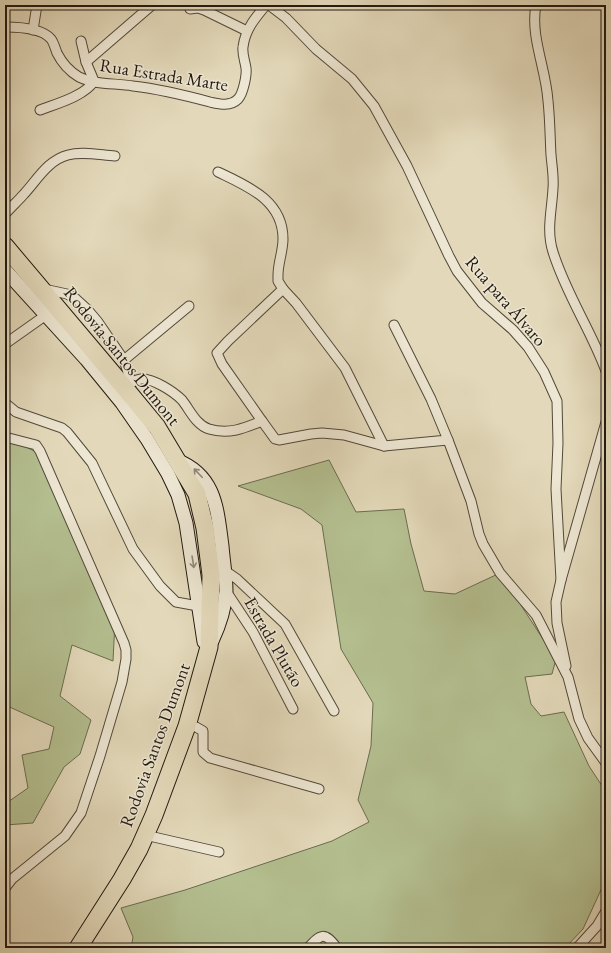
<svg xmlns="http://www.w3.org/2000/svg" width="611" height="953" font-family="'EB Garamond',serif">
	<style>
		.green { fill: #b4bf90; stroke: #6a6c50 }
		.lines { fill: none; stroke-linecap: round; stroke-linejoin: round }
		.street-casing { stroke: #52493a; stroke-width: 11 }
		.secondary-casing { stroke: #211910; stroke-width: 15 }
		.highway-casing { stroke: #211910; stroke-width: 19 }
		.street { stroke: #ede6d2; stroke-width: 9 }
		.secondary { stroke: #ede6d2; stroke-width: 13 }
		.highway { stroke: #e3d9ba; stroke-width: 17 }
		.oneway { stroke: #918a7b }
		.labels { text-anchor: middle; stroke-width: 3; stroke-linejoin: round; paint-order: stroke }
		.street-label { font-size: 18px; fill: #211910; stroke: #ede6d2 }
	</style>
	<rect width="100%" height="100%" fill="#e3d9ba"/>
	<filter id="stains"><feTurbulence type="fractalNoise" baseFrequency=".005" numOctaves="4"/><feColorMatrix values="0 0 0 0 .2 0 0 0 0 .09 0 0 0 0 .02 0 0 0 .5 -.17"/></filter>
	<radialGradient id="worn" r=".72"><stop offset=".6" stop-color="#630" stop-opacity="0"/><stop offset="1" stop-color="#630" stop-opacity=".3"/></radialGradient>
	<g class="green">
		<polygon points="5,436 38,453 115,621 113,661 72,645 60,696 91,720 80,754 64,767 33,823 5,825 5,804 28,788 22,755 49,749 54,727 5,705"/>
		<polygon points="329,460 356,512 404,509 411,544 424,591 455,594 500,573 556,659 552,674 525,677 531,704 541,716 564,712 589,766 606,792 606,879 583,929 565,948 341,948 332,936 317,934 303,948 131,948 133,937 121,908 185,890 332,841 369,822 358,800 371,746 373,703 341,649 322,525 301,509 238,486"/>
	</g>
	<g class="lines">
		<defs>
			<g id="street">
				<polyline points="269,5 286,18 316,49 352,79 374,106 407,166 449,256 457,271 482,303 513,330 528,347 544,372 557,401 558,443 556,489 561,580"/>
				<path d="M536,5c-6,32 10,63 12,96 2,18 2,36 3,54 1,11 3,23 2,33 -1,22 -7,42 0,64 13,42 38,78 53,119"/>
				<polyline points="190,9 198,8 204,10 247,31"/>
				<path d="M5,27c13,0 37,1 46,12 3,4 4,9 6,14 5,10 12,18 22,24 16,8 36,6 54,9 26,3 51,9 77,16 9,2 20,5 28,-3 5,-5 9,-24 8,-31 -1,-7 -4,-14 -3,-21 2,-17 12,-29 23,-42"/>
				<polyline points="33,30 37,5"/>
				<polyline points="86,62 152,5"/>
				<path d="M40,110c16,-6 45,-14 54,-29l-8,-19 -5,-21"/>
				<path d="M218,172c29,14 65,28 65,67 0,12 -5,24 -5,36v6l5,8 -55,52 -11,12 5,11 40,57"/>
				<path d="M5,214c6,-7 13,-13 19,-20 13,-14 24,-34 44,-39 14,-4 32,0 47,1"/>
				<polyline points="44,289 67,294 76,299 87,309 98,322 124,360 131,382"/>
				<polyline points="283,289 296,303 345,368 384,446"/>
				<polyline points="5,344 46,315"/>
				<polyline points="124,360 189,306"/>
				<path d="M124,387c6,-4 11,-7 17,-8 12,-1 33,13 41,21 8,10 14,25 27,29 20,6 36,-1 53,-8l13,18 4,1 32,-6 11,-1 22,2 40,11 64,-6 -17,-41 -37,-74"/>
				<polyline points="5,403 16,412 62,428 67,432 92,463 133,549 160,586 176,602 198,606"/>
				<polyline points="5,437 36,445 40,451 124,643 126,650 126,659 122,682 100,756 81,813 65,836 12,879 5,888"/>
				<polyline points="448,440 471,501 479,534 483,544 500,573 536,615 568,677 579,719 588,738 606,763"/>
				<polyline points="224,570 237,579 285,624 334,711"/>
				<polyline points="226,591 253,632 293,709"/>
				<polyline points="566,666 557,623 556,602 561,580 606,422"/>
				<polyline points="187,726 196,727 203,731 203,752 210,758 319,789"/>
				<polyline points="145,835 219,852"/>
				<path d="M308,948c13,-14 16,-17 29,0"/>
				<polyline points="577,948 597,926 606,911"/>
			</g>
			<g id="secondary">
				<polyline points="5,270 86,359 122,403 147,439 168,474 178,495 186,523 204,642"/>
				<path d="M176,460c40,15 41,49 46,86 1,14 4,30 4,45 -1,17 -7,35 -14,50"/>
			</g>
			<polyline id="highway" points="5,246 124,387 157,427 197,494 205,528 211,575 209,647 187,726 154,815 139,849 122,879 78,948"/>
		</defs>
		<use href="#street" class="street-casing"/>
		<use href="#secondary" class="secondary-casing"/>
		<use href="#highway" class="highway-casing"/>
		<use href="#street" class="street"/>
		<use href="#secondary" class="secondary"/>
		<use href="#highway" class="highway"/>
	</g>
	<defs><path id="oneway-shaft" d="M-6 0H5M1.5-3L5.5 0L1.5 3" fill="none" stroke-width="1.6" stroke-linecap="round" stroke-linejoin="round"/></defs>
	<g class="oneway">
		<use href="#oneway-shaft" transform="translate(198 473) rotate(-134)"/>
		<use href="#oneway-shaft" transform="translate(193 562) rotate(81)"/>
	</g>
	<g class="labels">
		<g class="street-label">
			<text transform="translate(164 75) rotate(9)" y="6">Rua Estrada Marte</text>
			<text transform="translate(506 301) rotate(49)" y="6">Rua para Álvaro</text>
			<text transform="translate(122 356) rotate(51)" y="6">Rodovia Santos Dumont</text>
			<text transform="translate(274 642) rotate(60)" y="6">Estrada Plutão</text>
			<text transform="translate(155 745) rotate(-70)" y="6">Rodovia Santos Dumont</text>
		</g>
	</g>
	<rect width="611" height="953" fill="none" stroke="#e3d9ba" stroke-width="20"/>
	<rect x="6" y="6" width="599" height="941" fill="none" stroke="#211910" stroke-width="2"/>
	<rect x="10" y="10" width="591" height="933" fill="none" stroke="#211910"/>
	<rect width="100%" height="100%" filter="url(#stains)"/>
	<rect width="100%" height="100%" fill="url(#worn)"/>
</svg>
